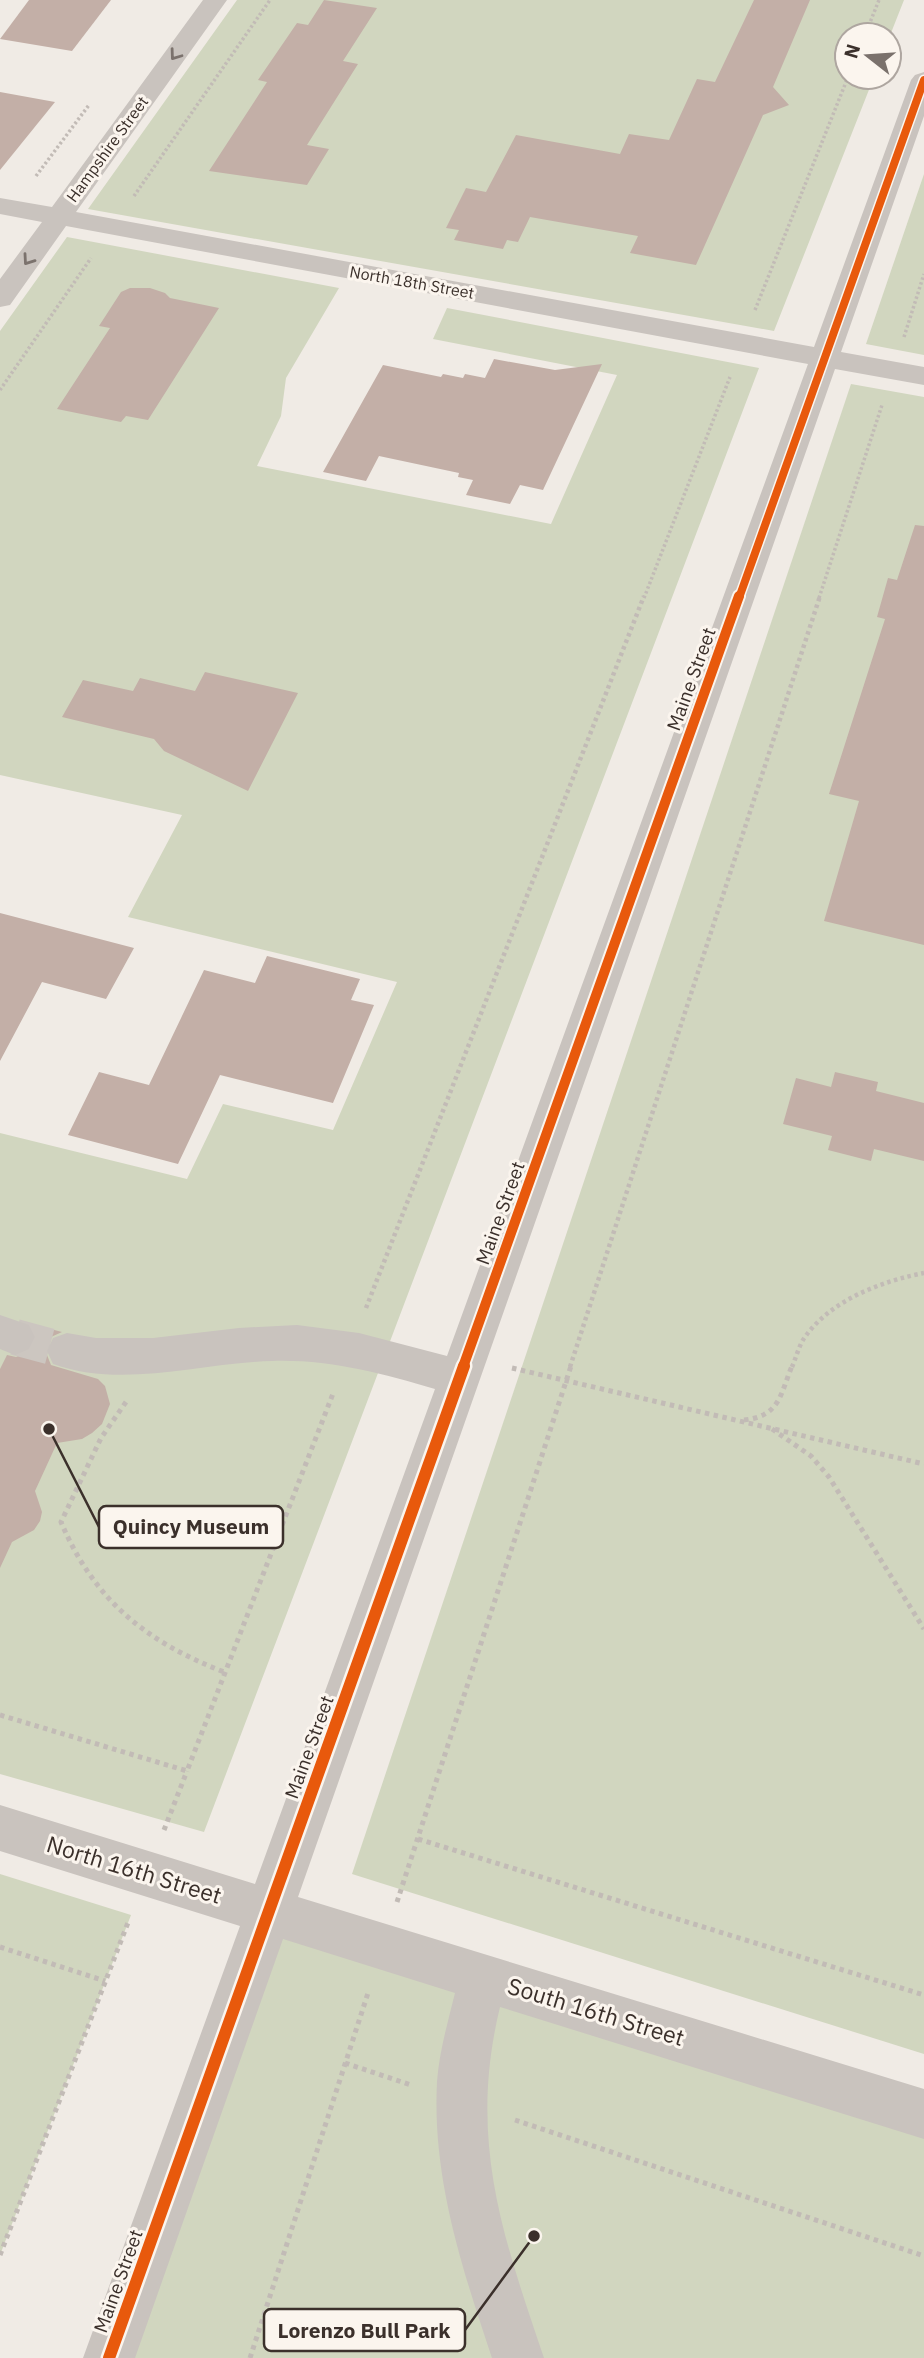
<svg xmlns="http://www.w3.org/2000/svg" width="924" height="2358" font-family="'IBM Plex Sans',sans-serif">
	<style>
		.green { fill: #d1d6bf }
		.building { fill: #c3afa7 }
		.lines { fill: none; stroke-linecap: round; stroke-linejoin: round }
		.minor-tunnel { stroke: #ccc6c0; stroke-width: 36; stroke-dasharray: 36 18; stroke-linecap: butt }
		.path-far2 { stroke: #c2bbb6; stroke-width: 3.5; stroke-dasharray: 2.5 2.5; stroke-linecap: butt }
		.path-far1 { stroke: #c2bbb6; stroke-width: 4.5; stroke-dasharray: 3.5 3.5; stroke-linecap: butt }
		.path { stroke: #c2bbb6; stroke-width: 5; stroke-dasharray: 4.5 4.5; stroke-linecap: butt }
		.minor { fill: #c9c3be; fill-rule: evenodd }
		.cycleway-far2-casing { stroke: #fbf5ee; stroke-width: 11 }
		.cycleway-far1-casing { stroke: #fbf5ee; stroke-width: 14 }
		.cycleway-casing { stroke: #fbf5ee; stroke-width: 17 }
		.cycleway-far2 { stroke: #e8590c; stroke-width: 8 }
		.cycleway-far1 { stroke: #e8590c; stroke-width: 10 }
		.cycleway { stroke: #e8590c; stroke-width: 12 }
		.oneway { stroke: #7b726d }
		.labels { text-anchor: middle; stroke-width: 6; stroke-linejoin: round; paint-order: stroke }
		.far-street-label { font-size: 16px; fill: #3b302b; stroke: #fbf5ee }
		.street-label { font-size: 19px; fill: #3b302b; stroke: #fbf5ee }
		.near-street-label { font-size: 23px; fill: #3b302b; stroke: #fbf5ee }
		.leader { fill: none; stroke: #3b302b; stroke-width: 2.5 }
		.callout-dot { fill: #3b302b; stroke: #fbf5ee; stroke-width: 2.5 }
		.callout { fill: #fbf5ee; stroke: #3b302b; stroke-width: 2.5 }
		.callout-label { font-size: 21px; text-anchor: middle; font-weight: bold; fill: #3b302b }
	</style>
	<rect width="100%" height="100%" fill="#f0ebe5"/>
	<g class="green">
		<polygon points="237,0 904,0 889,38 889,35 847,35 847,77 874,77 774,331 88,209"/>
		<polygon points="924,174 924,355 866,344"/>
		<polygon points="67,237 339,288 286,378 281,416 257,466 551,524 617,375 433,339 447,308 759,368 204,1832 0,1774 0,1133 187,1179 223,1104 333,1130 397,982 128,917 182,815 0,775 0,331"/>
		<polygon points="851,384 924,397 924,2054 352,1874"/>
		<polygon points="0,1874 131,1915 0,2255"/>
		<polygon points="261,1909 924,2114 924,2358 101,2358"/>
	</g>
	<g class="building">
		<polygon points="29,0 111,0 72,51 0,39"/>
		<polygon points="324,0 377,8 343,61 358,64 307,145 329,149 307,185 209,171 267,82 258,80 297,23 308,25"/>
		<polygon points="754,0 810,0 773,87 789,105 763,115 696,265 630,253 638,236 530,217 518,242 507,240 503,249 454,240 459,230 446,228 466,188 486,192 516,135 620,154 629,134 669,140 697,79 715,82"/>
		<polygon points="0,92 55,102 0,170"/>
		<polygon points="130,288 150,288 165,293 170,298 219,308 148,420 126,416 121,422 57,409 110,328 99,326 121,292"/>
		<polygon points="494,359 555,370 602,364 543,490 520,485 510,504 466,495 473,480 458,477 459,473 379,456 366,481 323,472 383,365 441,377 443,374 463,378 465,374 485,378"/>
		<polygon points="915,525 924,526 924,945 824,921 859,801 829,794 885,619 877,617 888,578 897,580"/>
		<polygon points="205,672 298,693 248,791 164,751 154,739 62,717 83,680 133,691 140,678 195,691"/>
		<polygon points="0,913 134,948 106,999 42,982 0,1061"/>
		<polygon points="267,956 360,979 351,1000 374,1005 333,1103 220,1075 178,1164 68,1135 99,1072 149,1085 204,970 255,983"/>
		<polygon points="835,1072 878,1082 876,1091 924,1103 924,1161 874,1149 871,1161 828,1150 832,1136 783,1124 796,1078 831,1087"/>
		<polygon points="31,1324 62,1332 51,1337 45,1350 51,1365 98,1379 105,1386 110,1404 102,1424 92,1433 82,1439 57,1443 35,1491 42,1512 40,1521 34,1530 12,1542 0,1568 0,1369 7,1355 16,1357 31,1350 37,1338"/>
	</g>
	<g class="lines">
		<polyline class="minor-tunnel" points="15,1337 67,1351"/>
		<g class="path-far2">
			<polyline points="865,35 879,0"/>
			<polyline points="36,176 89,105"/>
			<polyline points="134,196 270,0"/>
			<polyline points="755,310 848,77"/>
			<polyline points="904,337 924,274"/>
			<polyline points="0,390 91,258"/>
			<polyline points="644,598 730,377"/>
			<polyline points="819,598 882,405"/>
		</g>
		<g class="path-far1">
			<polyline points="366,1308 644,596"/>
			<polyline points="570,1367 820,596"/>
			<path d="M792,1367c4,-9 7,-22 13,-30 26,-37 77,-56 119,-64"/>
		</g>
		<g class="path">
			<polyline points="512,1368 924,1464"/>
			<path d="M126,1402l-25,36 -40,84c33,78 85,120 163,150"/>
			<path d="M744,1420c36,-4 36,-25 48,-54"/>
			<polyline points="772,1429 811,1456 829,1477 924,1629"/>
			<polyline points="0,1715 187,1771 334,1391"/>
			<polyline points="164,1830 187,1771"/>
			<polyline points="418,1839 924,1995"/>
			<polyline points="397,1902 571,1366"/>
			<polyline points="0,1947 105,1981"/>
			<polyline points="345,2063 411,2085"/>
			<polyline points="515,2120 924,2256"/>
			<polyline points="0,2255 129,1920"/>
			<polyline points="250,2358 368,1993"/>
		</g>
		<g class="minor">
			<path d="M203,0h24l-151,212 738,135 97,-267 4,-5 9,-3v44l-83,236 83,15v18l-89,-16 -537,1528 626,192v50l-424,-132c-32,132 2,227 44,351h-52c-30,-90 -60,-180 -55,-276 2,-30 11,-60 18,-89l-172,-54 -148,419h-52l157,-432 -240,-75v-46l255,79 180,-495c-54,-16 -107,-30 -163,-28 -73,2 -149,28 -219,3l-6,-13 6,-13 14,-5 29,5h57l86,-10 58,-3 62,8 88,23 361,-992 -742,-138 -56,79 -10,2v-28l42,-57 -42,-8v-16l52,9z"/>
			<polygon points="0,1315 29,1325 35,1337 29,1349 15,1355 0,1349"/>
		</g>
		<defs>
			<polyline id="cycleway-far2" points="739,598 924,80"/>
			<polyline id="cycleway-far1" points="463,1367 739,596"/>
			<polyline id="cycleway" points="109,2358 464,1366"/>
		</defs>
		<use href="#cycleway-far2" class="cycleway-far2-casing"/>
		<use href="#cycleway-far1" class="cycleway-far1-casing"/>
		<use href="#cycleway" class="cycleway-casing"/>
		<use href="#cycleway-far2" class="cycleway-far2"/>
		<use href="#cycleway-far1" class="cycleway-far1"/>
		<use href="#cycleway" class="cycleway"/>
	</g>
	<defs><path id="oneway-chevron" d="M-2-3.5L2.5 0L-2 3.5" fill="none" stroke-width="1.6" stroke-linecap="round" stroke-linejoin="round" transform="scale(1.75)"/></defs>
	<g class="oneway">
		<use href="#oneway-chevron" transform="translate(175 55) rotate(126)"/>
		<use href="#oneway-chevron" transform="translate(28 260) rotate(125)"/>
	</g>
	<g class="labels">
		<g class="far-street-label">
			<text transform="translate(107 149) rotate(-54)" y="6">Hampshire Street</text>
			<text transform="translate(412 282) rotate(10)" y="6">North 18th Street</text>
		</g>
		<g class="street-label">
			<text transform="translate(691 679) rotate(-70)" y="7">Maine Street</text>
			<text transform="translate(500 1213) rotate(-70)" y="7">Maine Street</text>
			<text transform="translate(309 1747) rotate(-70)" y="7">Maine Street</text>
			<text transform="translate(118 2281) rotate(-70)" y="7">Maine Street</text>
		</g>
		<g class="near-street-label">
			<text transform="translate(134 1870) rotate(17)" y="8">North 16th Street</text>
			<text transform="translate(596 2012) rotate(17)" y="8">South 16th Street</text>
		</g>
	</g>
	<path class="leader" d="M49 1429L99 1527M534 2236L465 2330"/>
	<g class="callout-dot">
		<circle cx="49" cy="1429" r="7"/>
		<circle cx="534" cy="2236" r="7"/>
	</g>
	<g class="callout">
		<rect x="99" y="1506" width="184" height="42" rx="7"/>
		<rect x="264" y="2309" width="201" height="42" rx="7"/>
	</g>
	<g class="callout-label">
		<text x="191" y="1534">Quincy Museum</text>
		<text x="364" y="2338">Lorenzo Bull Park</text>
	</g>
	<g transform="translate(868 56) rotate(287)"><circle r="33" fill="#fbf5ee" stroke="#aea6a0" stroke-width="2"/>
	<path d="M0-5L12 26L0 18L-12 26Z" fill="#7a716c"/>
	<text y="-10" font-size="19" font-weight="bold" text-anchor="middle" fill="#3b302b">N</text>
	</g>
</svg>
